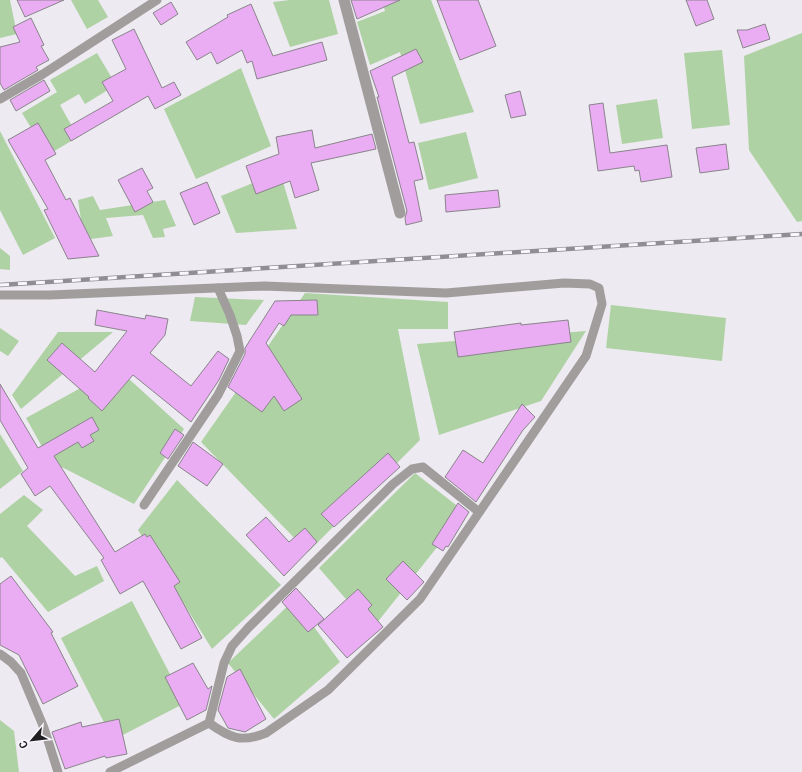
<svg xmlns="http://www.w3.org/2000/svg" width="802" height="772" font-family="Roboto,sans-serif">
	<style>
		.green { fill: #afd2a4 }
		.building { fill: #eaadf4; stroke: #89848a }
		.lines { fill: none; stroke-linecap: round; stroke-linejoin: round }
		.service { stroke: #a19d9d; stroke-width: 9 }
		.minor { stroke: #a19d9d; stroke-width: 11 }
		.rail-casing { stroke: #908e93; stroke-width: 4.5 }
		.rail { stroke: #faf7fe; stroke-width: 3; stroke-dasharray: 9; stroke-linecap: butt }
	</style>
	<rect width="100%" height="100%" fill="#edeaf1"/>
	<g class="green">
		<polygon points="0,0 10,0 17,34 0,38"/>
		<polygon points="71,0 98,0 108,17 87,29"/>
		<polygon points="290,0 329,0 338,34 290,47 273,2"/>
		<polygon points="382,0 431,0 474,112 420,124 400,52 370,65 357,22 385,11"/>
		<polygon points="802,33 802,221 797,222 749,150 744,56"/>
		<polygon points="722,50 730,125 692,129 684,53"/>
		<polygon points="97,53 116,85 85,104 79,94 60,105 78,137 51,153 33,131 22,113 57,92 50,80"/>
		<polygon points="241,68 271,146 196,179 164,109"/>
		<polygon points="657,99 663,138 622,144 616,105"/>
		<polygon points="0,131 55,238 23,255 0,210"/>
		<polygon points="466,132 478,178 429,190 418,143"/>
		<polygon points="280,172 297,229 236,233 221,196"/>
		<polygon points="93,196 100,210 165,200 176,226 163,229 165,237 153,238 143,215 106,218 113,236 84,240 78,200"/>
		<polygon points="0,248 10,256 10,270 0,269"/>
		<polygon points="305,293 448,302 448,329 398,329 420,440 308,552 201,442"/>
		<polygon points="195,297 264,300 246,325 190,321"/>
		<polygon points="611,305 726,318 722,361 606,348"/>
		<polygon points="0,328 19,341 8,356 0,351"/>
		<polygon points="586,331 541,401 439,435 417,344"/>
		<polygon points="58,332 113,332 21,409 12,395"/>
		<polygon points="117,368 184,429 134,504 50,461 26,418"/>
		<polygon points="0,434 23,471 0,489"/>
		<polygon points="415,473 465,512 372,629 319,568"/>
		<polygon points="177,480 281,585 212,649 138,530"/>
		<polygon points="24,495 43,510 27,526 75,576 97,566 104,581 48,612 2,557 0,558 0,514"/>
		<polygon points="294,600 340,662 274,719 228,663"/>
		<polygon points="132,601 185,703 113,740 61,638"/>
		<polygon points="0,720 14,731 19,772 0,772"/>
	</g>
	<g class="building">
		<polygon points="17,0 64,0 25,17"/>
		<polygon points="351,0 400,0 357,19"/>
		<polygon points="437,0 478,0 496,46 460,60"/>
		<polygon points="686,0 707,0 714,19 696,26"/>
		<polygon points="171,2 178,14 161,25 153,13"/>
		<polygon points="251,4 273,56 322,42 327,60 257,79 252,61 247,63 242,50 217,64 211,52 197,60 186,42 228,17 227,15"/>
		<polygon points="31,18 44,45 41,46 49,60 36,67 38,70 4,90 0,83 0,47 20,42 13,27"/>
		<polygon points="765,24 770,39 743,48 737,30 747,30"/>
		<polygon points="134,29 162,88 174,82 181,95 155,109 148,96 71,141 64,129 113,101 102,82 126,69 112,40"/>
		<polygon points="416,49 423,62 392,77 409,143 414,142 423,179 414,181 422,221 406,225 405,218 407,211 377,97 379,97 370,71"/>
		<polygon points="44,80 50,91 16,111 10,100"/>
		<polygon points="520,91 526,115 511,118 505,95"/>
		<polygon points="603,103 610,153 667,145 672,177 641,182 639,170 635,171 634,166 598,171 589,105"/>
		<polygon points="38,123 56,154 45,160 66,200 70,198 99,256 68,259 44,210 48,209 8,140"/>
		<polygon points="312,130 315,148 372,134 376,149 311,163 319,190 295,198 290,181 256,194 246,166 279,154 276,137"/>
		<polygon points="726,144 729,169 700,173 696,148"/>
		<polygon points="142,168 153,188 147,191 153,202 135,212 118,180"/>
		<polygon points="207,182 220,213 194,225 180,193"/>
		<polygon points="498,190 500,207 446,212 445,195"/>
		<polygon points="317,300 318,315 291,315 284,326 279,323 266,343 302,399 284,411 274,396 262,412 228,387 245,354 245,348 275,301"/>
		<polygon points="97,310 145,319 146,315 168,319 165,335 150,353 191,386 218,351 229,359 219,380 191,422 133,375 102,411 88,398 89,397 47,360 62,343 95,372 127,331 95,325"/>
		<polygon points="568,320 571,342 458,357 454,332 521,323 521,325"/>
		<polygon points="0,384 38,448 92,417 99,430 90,435 94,441 82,448 78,442 54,456 115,552 145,534 147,537 150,535 180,582 174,586 202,638 181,649 143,581 120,594 101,560 104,558 50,486 35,496 21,474 28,468 0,420"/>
		<polygon points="522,404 535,417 523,430 476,502 445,477 463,450 483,463"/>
		<polygon points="175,429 184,435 168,459 160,453"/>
		<polygon points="193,442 223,464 207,486 178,466"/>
		<polygon points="388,453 400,467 334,527 321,514"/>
		<polygon points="458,503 469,512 448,547 446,546 443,551 432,544"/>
		<polygon points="266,517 289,542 305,528 317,542 284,576 246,535"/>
		<polygon points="403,561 424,582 407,600 386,579"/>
		<polygon points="11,576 53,632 51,633 78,686 43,704 19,655 0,645 0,584"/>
		<polygon points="296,588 324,619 308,632 282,602"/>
		<polygon points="358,589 372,605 368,609 383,627 347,658 318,625"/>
		<polygon points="193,663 208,689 212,686 206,710 187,720 165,677"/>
		<polygon points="240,669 266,719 245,732 228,728 218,710 227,677"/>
		<polygon points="119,719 127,754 106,758 105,756 65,769 52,732 81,722 82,727"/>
	</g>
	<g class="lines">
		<g class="service">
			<polyline points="0,99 43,74 157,0"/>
			<path d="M0,295h50l214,-9 182,7 118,-10 26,1 9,4 3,16 -16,52 -166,243 -92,91 -62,43c-25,10 -36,5 -57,-10l-99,49"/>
			<polyline points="144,505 218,395 240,351 237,336 230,315 218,288"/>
			<polyline points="0,654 11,662 21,673 44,728 58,772"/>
			<polyline points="209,723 224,663 232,646 249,627 393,484 412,469 423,467 479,512"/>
		</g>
		<polyline class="minor" points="344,0 400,213"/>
		<defs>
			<polyline id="rail" points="0,285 802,234"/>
		</defs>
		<use href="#rail" class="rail-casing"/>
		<use href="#rail" class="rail"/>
	</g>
	<g transform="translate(32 740) rotate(242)" stroke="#faf7fe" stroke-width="3" paint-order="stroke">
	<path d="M0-3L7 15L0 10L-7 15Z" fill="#201f21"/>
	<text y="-6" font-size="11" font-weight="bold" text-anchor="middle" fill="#201f21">С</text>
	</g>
</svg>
